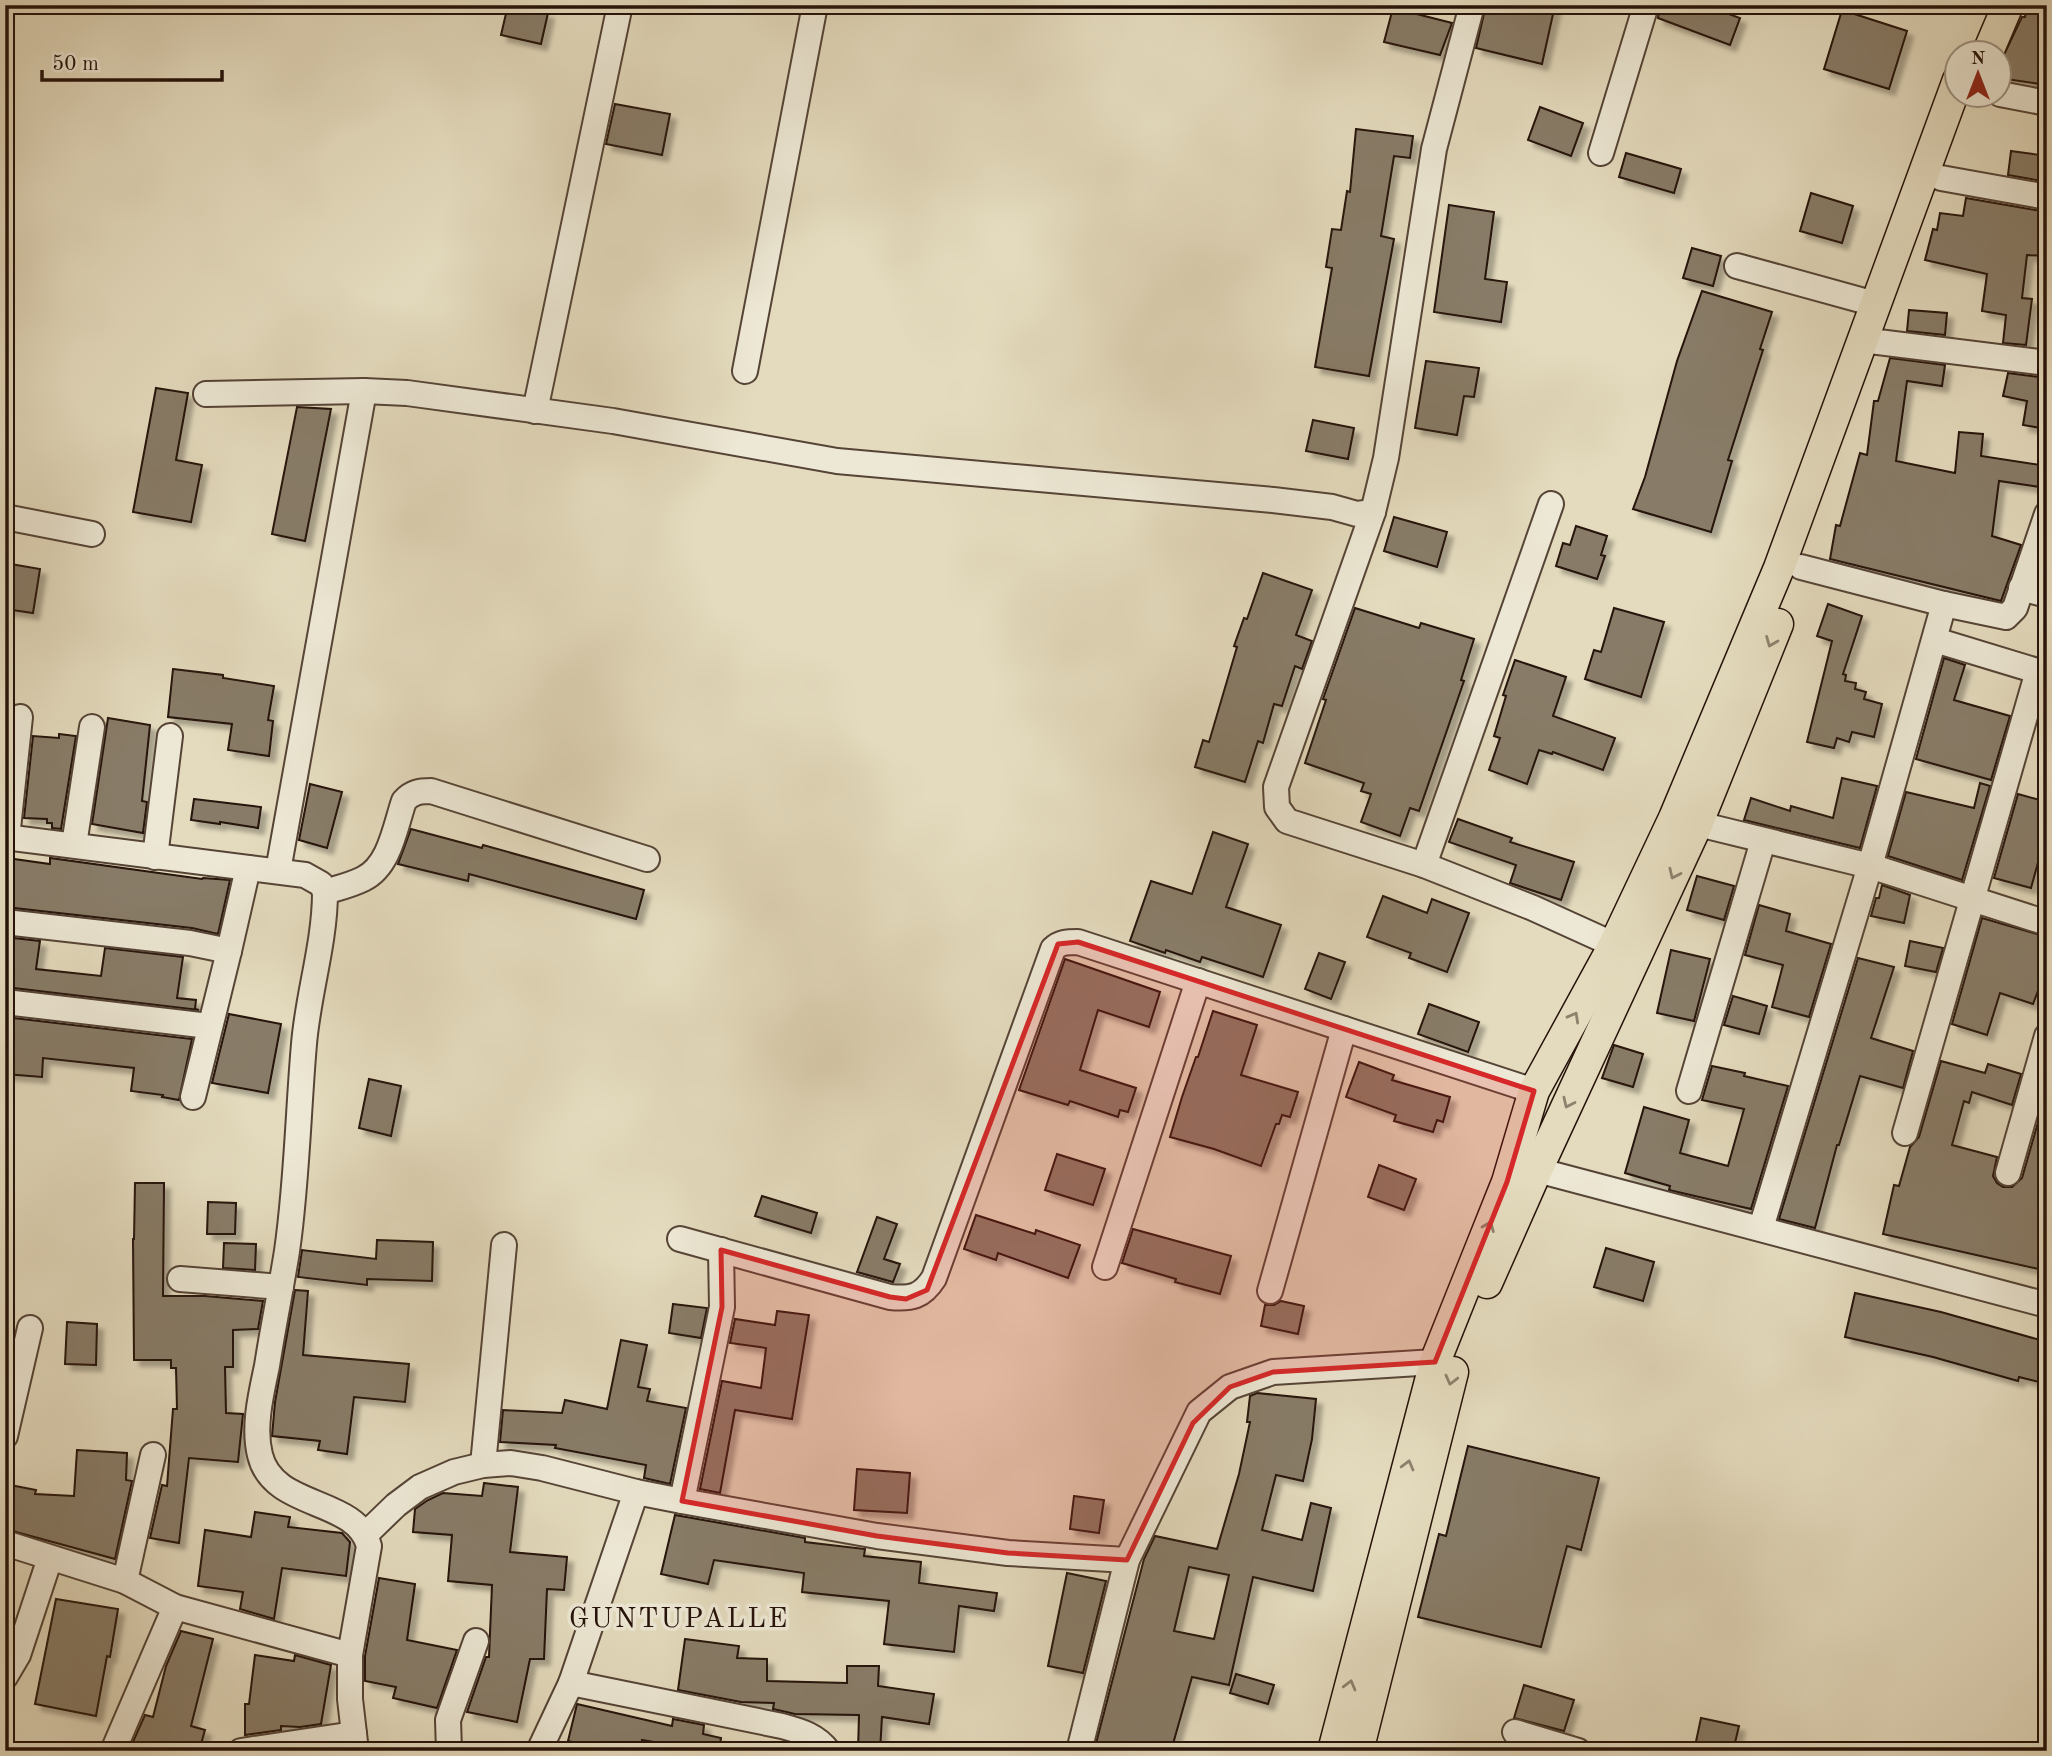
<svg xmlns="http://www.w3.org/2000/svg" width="2052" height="1756" font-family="'Old Standard TT',serif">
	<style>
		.building { fill: #887b67; stroke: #251209; stroke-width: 2; fill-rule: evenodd; filter: url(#shadow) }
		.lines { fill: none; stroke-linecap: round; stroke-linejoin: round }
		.minor-casing { stroke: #554436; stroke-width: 28 }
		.major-casing { stroke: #251209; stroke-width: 33 }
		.minor { stroke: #ede8d5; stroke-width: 24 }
		.major { stroke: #e4dbbe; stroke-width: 30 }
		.oneway { stroke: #8e816d }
		.marked { fill: #d62828; fill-opacity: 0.2; stroke: #d62828; stroke-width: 5; stroke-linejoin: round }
		.labels { text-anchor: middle; stroke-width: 7; stroke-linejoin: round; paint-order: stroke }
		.quarter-label { font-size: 28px; letter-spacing: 2px; fill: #251209; stroke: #ede8d5 }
	</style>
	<defs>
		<filter id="shadow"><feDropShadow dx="6" dy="6" stdDeviation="2" flood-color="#0004"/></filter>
	</defs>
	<rect width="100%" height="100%" fill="#e4dbbe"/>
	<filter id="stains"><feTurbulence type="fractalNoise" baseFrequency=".00286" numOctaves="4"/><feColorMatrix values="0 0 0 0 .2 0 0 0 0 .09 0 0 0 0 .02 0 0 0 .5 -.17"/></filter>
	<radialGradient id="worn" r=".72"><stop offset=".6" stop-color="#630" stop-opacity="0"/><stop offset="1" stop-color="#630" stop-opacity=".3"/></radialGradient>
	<g class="building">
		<polygon points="508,5 548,13 541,44 501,35"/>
		<polygon points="1486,5 1555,5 1542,64 1476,48"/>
		<polygon points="1660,5 1704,5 1740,18 1730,45 1658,18"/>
		<polygon points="2027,5 2047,5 2047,85 1999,78 1999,65 2022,17 2025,17"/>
		<polygon points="1393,8 1452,23 1440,55 1384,42"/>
		<polygon points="1842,10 1907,31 1889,89 1824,69"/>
		<polygon points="615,104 670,114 662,155 606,144"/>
		<polygon points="1540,107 1583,123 1571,156 1528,140"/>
		<polygon points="1356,129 1413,136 1410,158 1394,156 1381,236 1394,239 1369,376 1315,367 1332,268 1326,267 1332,229 1341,230 1347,191 1350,192"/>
		<polygon points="2011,151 2040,155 2039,168 2047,169 2047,182 2008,175"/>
		<polygon points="1626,153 1681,169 1674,193 1619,177"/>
		<polygon points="1811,193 1853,206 1842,243 1800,231"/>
		<polygon points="1966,198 2047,212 2047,256 2027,255 2022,298 2032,299 2026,345 2003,343 2006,315 1982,311 1987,274 1925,260 1933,229 1937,230 1940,213 1963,216"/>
		<polygon points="1449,205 1494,212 1485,279 1507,282 1501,322 1434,312"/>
		<polygon points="1692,248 1721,256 1713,286 1683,278"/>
		<polygon points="1702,291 1772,312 1760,349 1763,350 1728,460 1732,461 1711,532 1633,509 1645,477 1677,361"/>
		<polygon points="1909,310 1947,313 1945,335 1907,331"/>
		<polygon points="1890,358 1945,365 1942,386 1907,381 1896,461 1955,473 1959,432 1983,434 1981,456 2047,466 2047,488 1999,481 1992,536 2021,545 2001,601 1830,559 1836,525 1840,526 1860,453 1867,455 1874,401 1878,401"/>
		<polygon points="1426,361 1479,368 1474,397 1464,396 1457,435 1415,428"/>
		<polygon points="2008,373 2047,378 2047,429 2023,425 2027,401 2003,396"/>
		<polygon points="156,388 188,393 176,460 202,465 191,522 133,512"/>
		<polygon points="297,407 331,409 305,541 272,534"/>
		<polygon points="1313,420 1354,428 1348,459 1306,451"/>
		<polygon points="1394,517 1447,532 1437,567 1384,551"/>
		<polygon points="1576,526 1607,536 1601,555 1605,556 1597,579 1556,566 1563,543 1570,545"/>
		<polygon points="5,563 40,569 33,613 5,609"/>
		<polygon points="1263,573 1312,590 1296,635 1312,641 1302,669 1295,666 1282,706 1274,704 1263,743 1258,741 1245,782 1195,767 1203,740 1209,742 1237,647 1234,646 1244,618 1247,619"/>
		<polygon points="1828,604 1862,616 1843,674 1846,675 1845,681 1856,683 1855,689 1866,692 1864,699 1882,704 1874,737 1852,732 1849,742 1837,738 1834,748 1807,742 1832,641 1817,636"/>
		<polygon points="1355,608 1419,628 1421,623 1474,639 1461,680 1464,681 1419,811 1410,808 1400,836 1361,822 1371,794 1361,791 1364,783 1305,763 1326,700 1323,699"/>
		<polygon points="1614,608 1664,622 1641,697 1585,679 1594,650 1601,652"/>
		<polygon points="1944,658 1965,665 1954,700 2010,716 1991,780 1916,759"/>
		<polygon points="1515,660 1566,677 1553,716 1615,738 1603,770 1553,752 1552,754 1539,750 1527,784 1489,770 1500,738 1494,736 1506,696 1503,695"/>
		<polygon points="173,669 223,675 223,678 274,686 268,720 273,721 269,756 228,750 232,724 168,717"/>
		<polygon points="108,718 150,725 142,801 147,802 143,833 92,824"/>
		<polygon points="59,734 76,736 61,829 52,828 52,823 47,823 47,819 24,818 33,736 59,738"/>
		<polygon points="1842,778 1877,786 1860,848 1744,820 1751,798 1790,811 1791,806 1833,818"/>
		<polygon points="1980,783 1990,786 1962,880 1888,856 1906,792 1974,808"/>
		<polygon points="310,784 342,792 327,848 299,840"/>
		<polygon points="2018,794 2047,802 2047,830 2031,888 1994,878"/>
		<polygon points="194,799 261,807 258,828 220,822 220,824 191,820"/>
		<polygon points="1458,819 1512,838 1510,842 1574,862 1561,900 1510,883 1516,865 1449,842"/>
		<polygon points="411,829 482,848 483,845 644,890 636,919 469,874 468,881 398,864"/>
		<polygon points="1213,832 1248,844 1226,907 1281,925 1263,977 1202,957 1200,962 1166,950 1165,953 1130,941 1151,881 1192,894"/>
		<polygon points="7,858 50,864 50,858 202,879 203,878 230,880 218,934 192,928 5,907"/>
		<polygon points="1697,876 1734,886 1724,920 1687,910"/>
		<polygon points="1882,885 1910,895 1904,923 1871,916 1876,898 1879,898"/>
		<polygon points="1383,896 1427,913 1432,899 1469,913 1447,972 1409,958 1411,953 1367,937"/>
		<polygon points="1759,905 1790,914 1786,931 1831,944 1809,1017 1772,1007 1783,965 1745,955"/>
		<polygon points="1982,918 2047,937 2047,967 2033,1004 2000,993 1987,1035 1952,1024"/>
		<polygon points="5,937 40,941 36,969 101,976 105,948 183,957 177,998 196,1000 195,1009 199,1010 5,987"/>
		<polygon points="1910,941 1943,948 1936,972 1905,966"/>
		<polygon points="1671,950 1710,959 1694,1021 1657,1013"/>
		<polygon points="1319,953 1345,962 1331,999 1305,989"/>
		<polygon points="1858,958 1894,967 1871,1038 1913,1051 1903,1088 1860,1076 1839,1145 1837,1145 1815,1228 1779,1219"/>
		<polygon points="1065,959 1160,992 1149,1027 1098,1010 1080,1070 1136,1088 1128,1112 1120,1110 1118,1117 1070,1101 1068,1105 1019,1090"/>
		<polygon points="1733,996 1767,1006 1759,1034 1724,1025"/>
		<polygon points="1429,1004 1479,1022 1468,1052 1418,1034"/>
		<polygon points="1213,1011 1257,1025 1241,1075 1298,1092 1290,1117 1282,1115 1279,1124 1276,1124 1261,1166 1214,1149 1170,1137 1182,1097 1196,1057 1198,1057"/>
		<polygon points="229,1014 281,1024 268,1093 212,1083"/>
		<polygon points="5,1017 192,1039 179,1100 162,1097 163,1095 131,1091 134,1068 43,1058 42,1077 5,1074"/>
		<polygon points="1614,1045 1643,1054 1633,1087 1602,1078"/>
		<polygon points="1941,1061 1985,1073 1988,1064 2021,1074 2012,1105 1972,1092 1969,1103 1964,1101 1952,1145 1997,1157 1993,1176 1997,1183 2003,1187 2012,1187 2022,1178 2047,1091 2047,1254 2043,1270 1883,1234 1894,1185 1899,1186 1910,1147 1919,1137"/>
		<polygon points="1359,1062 1394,1075 1392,1080 1450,1097 1443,1122 1437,1120 1433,1132 1394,1121 1396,1115 1346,1097"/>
		<polygon points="1712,1066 1745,1073 1744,1076 1788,1086 1751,1209 1669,1190 1670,1186 1625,1173 1644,1107 1689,1120 1680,1153 1728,1166 1744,1109 1702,1100"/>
		<polygon points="369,1079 401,1086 391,1136 359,1128"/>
		<polygon points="1057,1154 1105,1169 1093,1205 1045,1190"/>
		<polygon points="1379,1165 1416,1179 1404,1210 1368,1197"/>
		<polygon points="135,1183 164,1183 163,1296 205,1296 263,1301 258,1329 233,1330 233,1367 225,1367 226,1413 243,1414 238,1462 189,1458 179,1543 150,1538 162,1485 167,1486 173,1409 177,1409 176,1368 171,1368 171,1360 134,1360 133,1239 134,1239"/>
		<polygon points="762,1196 817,1213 811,1233 755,1216"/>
		<polygon points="208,1202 236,1203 235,1234 207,1234"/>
		<polygon points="976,1215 1035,1234 1036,1230 1080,1245 1068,1278 998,1253 996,1260 964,1249"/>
		<polygon points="877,1217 897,1224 884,1259 900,1264 893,1282 857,1272"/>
		<polygon points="1133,1229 1231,1256 1220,1294 1175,1282 1176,1279 1122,1263"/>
		<polygon points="377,1240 433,1242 432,1281 367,1279 367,1285 298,1277 302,1250 376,1259"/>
		<polygon points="224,1243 256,1244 255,1270 223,1268"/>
		<polygon points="1606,1248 1654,1262 1643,1301 1594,1287"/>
		<polygon points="295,1290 308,1291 303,1355 409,1364 405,1402 354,1397 347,1454 318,1450 320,1441 272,1436 275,1402"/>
		<polygon points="1855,1293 1941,1312 2047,1342 2047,1384 2019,1377 2018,1381 1933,1357 1845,1337"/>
		<polygon points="1281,1301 1304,1306 1298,1334 1261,1326 1265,1305 1274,1305"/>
		<polygon points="673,1304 707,1308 701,1338 669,1333"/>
		<polygon points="777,1311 809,1315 792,1419 735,1410 720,1493 700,1489 722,1381 761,1388 766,1348 730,1343 735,1319 775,1325"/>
		<polygon points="67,1322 97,1324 96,1365 65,1364"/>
		<polygon points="621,1340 647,1345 638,1387 650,1389 647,1401 686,1408 670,1484 644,1478 646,1465 555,1448 556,1445 500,1442 503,1410 562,1413 565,1400 607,1409"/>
		<path d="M1257,1393l59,6 -4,40 -9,42 -27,-6 -14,55 40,10 9,-37 20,5 -18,83 -60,-14 -24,108 -37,-8 -21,74h-77l50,-192 11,-23 62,13 22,-75 11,-52h-3l3,-26zM1189,1567l40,8 -15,64 -40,-8z"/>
		<polygon points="1468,1446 1599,1478 1581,1550 1567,1546 1541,1647 1418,1617 1439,1534 1446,1536"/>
		<polygon points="77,1450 127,1453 126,1480 132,1481 115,1559 5,1529 5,1484 36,1490 35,1494 74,1496"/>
		<polygon points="857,1469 910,1473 907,1513 854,1510"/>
		<polygon points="484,1483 518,1487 510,1552 567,1557 564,1590 547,1589 544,1659 530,1659 517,1722 467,1712 486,1657 489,1657 492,1585 448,1581 452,1535 413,1532 415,1509 428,1500 443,1493 482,1496"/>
		<polygon points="1074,1496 1104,1500 1099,1533 1070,1529"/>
		<polygon points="255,1512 290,1517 288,1527 342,1533 350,1542 346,1576 282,1568 274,1619 240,1609 243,1592 198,1586 205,1530 251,1537"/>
		<polygon points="675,1515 805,1538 805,1542 865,1549 864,1556 921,1562 919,1583 997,1593 994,1611 959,1606 954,1652 884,1644 889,1601 802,1592 804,1573 714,1560 708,1584 661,1574"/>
		<polygon points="1067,1573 1106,1581 1083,1673 1048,1666"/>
		<polygon points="379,1578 415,1584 407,1640 457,1650 437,1708 393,1698 396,1687 365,1681 365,1656"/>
		<polygon points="56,1599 118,1609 110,1657 107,1656 96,1716 35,1704"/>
		<polygon points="181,1631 213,1639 191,1726 205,1730 199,1751 159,1751 132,1744 145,1715 153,1717 166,1666"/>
		<polygon points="685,1639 739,1646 737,1658 767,1659 767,1681 847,1683 847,1666 879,1666 878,1686 934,1694 929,1724 882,1717 880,1751 858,1751 859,1715 795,1714 773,1709 774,1703 741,1702 678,1690"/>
		<polygon points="255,1655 294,1661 295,1655 331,1665 321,1724 300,1727 281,1726 281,1730 245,1735 245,1704 249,1704"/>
		<polygon points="1236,1674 1274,1685 1268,1704 1230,1693"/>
		<polygon points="1524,1685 1574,1700 1564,1731 1514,1718"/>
		<polygon points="577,1704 672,1726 673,1719 704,1725 703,1734 721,1738 719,1751 705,1751 642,1740 640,1751 610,1751 568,1741"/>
		<polygon points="1701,1718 1739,1726 1733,1751 1694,1751"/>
	</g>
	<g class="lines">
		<defs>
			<g id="minor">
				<polyline points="1472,5 1434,149 1386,458 1373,512 1276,787 1277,807 1287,821 1424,865 1533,908 1630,952"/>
				<polyline points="2000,94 2047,103"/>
				<polyline points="1601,153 1646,5"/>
				<polyline points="1941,178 2047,197"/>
				<polyline points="1737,266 1875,304"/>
				<polyline points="1862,340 2047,363"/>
				<polyline points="745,371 815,5"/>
				<polyline points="206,394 364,391 407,393 613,421 837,461 1273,500 1332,507 1357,514 1373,512"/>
				<polyline points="535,411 620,5"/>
				<polyline points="5,517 92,534"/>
				<polyline points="1801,567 1944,604 2006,617 2015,608 2047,514"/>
				<polyline points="2021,588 2047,595"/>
				<polyline points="1935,640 2047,674"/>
				<polyline points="1682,820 1870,866 2047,923"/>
				<path d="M5,837l300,38 16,9 4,8c0,51 -17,102 -21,152 -6,69 -7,138 -17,207 -6,38 -14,76 -20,115 -6,28 -14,61 -7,89 13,55 96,42 109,91l-19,109v44l6,52"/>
				<polyline points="7,838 20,717"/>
				<polyline points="74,845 92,727"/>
				<polyline points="155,857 170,736"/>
				<polyline points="1424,865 1551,504"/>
				<polyline points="278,871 364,391"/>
				<path d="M325,892c13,-4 26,-7 38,-13 27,-13 32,-52 41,-78 8,-9 16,-10 27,-10l216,68"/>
				<polyline points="5,922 190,943 229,951 193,1097"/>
				<polyline points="229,951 248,868"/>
				<polyline points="5,1002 209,1026"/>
				<polyline points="1689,1091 1763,841"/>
				<polyline points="1905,1133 2038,671"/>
				<polyline points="1537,1170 2047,1305"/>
				<polyline points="2008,1173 2047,1036"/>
				<polyline points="1761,1228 1870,866 1944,604"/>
				<path d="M680,1239l210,58c21,2 32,0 44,-19l119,-329c7,-7 14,-7 25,-7l456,149"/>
				<polyline points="1105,1267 1198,981"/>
				<polyline points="180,1279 281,1287"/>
				<polyline points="1270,1291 1344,1029"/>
				<polyline points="5,1436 30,1328"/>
				<polyline points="483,1465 504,1245"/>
				<polyline points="682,1501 722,1307 721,1250"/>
				<polyline points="366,1534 396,1505 420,1487 454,1472 483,1465 511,1463 542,1468 636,1492 682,1501 877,1536 1008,1553 1127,1560"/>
				<polyline points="5,1543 125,1581 175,1607 350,1655"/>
				<polyline points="125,1581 153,1455"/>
				<polyline points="5,1677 18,1655 50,1558"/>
				<path d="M571,1683l211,43c18,5 34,9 46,25"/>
				<polyline points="1515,1732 1578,1751"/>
				<polyline points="113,1751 175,1607"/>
				<polyline points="241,1751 354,1734"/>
				<polyline points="449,1751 448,1720 476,1641"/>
				<polyline points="539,1751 571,1683 636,1492"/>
				<polyline points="1079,1751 1127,1560 1199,1412 1230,1387 1273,1372 1435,1362"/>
			</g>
			<g id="major">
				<polyline points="1988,52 2008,5"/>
				<polyline points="1487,1283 1537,1170 1697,825 1778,624"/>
				<polyline points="1333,1751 1435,1362 1507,1182 1534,1091 1614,945 1674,818 1779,568 1958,80"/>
				<polyline points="1358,1751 1453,1372"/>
			</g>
		</defs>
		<use href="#minor" class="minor-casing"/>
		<use href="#major" class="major-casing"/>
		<use href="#minor" class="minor"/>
		<use href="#major" class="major"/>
	</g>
	<defs><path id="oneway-chevron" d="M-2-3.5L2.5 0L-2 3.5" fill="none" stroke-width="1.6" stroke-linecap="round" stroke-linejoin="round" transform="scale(1.75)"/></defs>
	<g class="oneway">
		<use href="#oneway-chevron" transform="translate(1771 642) rotate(112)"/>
		<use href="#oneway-chevron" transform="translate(1674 874) rotate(115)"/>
		<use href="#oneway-chevron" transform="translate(1574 1017) rotate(-61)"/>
		<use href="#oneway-chevron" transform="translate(1568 1103) rotate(115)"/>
		<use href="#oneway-chevron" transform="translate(1489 1226) rotate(-68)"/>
		<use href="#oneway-chevron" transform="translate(1451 1380) rotate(104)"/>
		<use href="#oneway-chevron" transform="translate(1408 1465) rotate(-75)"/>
		<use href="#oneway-chevron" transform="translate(1350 1685) rotate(-75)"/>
	</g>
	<path class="marked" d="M1078,942l456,149 -27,91 -72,180 -162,10 -43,15 -37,36 -66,137 -119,-7 -131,-17 -195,-35 40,-194 -1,-57 169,47 16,2 21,-9 131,-346z"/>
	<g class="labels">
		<g class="quarter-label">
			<text x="679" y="1627">GUNTUPALLE</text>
		</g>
	</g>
	<rect width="2052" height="1756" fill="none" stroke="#e4dbbe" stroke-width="28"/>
	<rect x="7" y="7" width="2038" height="1742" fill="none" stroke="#251209" stroke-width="3.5"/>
	<rect x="14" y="14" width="2024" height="1728" fill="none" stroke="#251209" stroke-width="2"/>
	<g transform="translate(1978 74)"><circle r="33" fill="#ede8d5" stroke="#9d9283" stroke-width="2"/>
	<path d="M0-5L12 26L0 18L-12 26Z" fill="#8f2418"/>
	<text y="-10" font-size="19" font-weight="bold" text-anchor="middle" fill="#251209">N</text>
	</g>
	<path d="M42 70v10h180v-10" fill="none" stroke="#251209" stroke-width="3.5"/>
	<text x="52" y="70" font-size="21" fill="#251209" stroke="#ede8d5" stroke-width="5" paint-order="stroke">50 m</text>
	<rect width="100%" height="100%" filter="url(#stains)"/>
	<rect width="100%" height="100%" fill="url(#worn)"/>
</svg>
